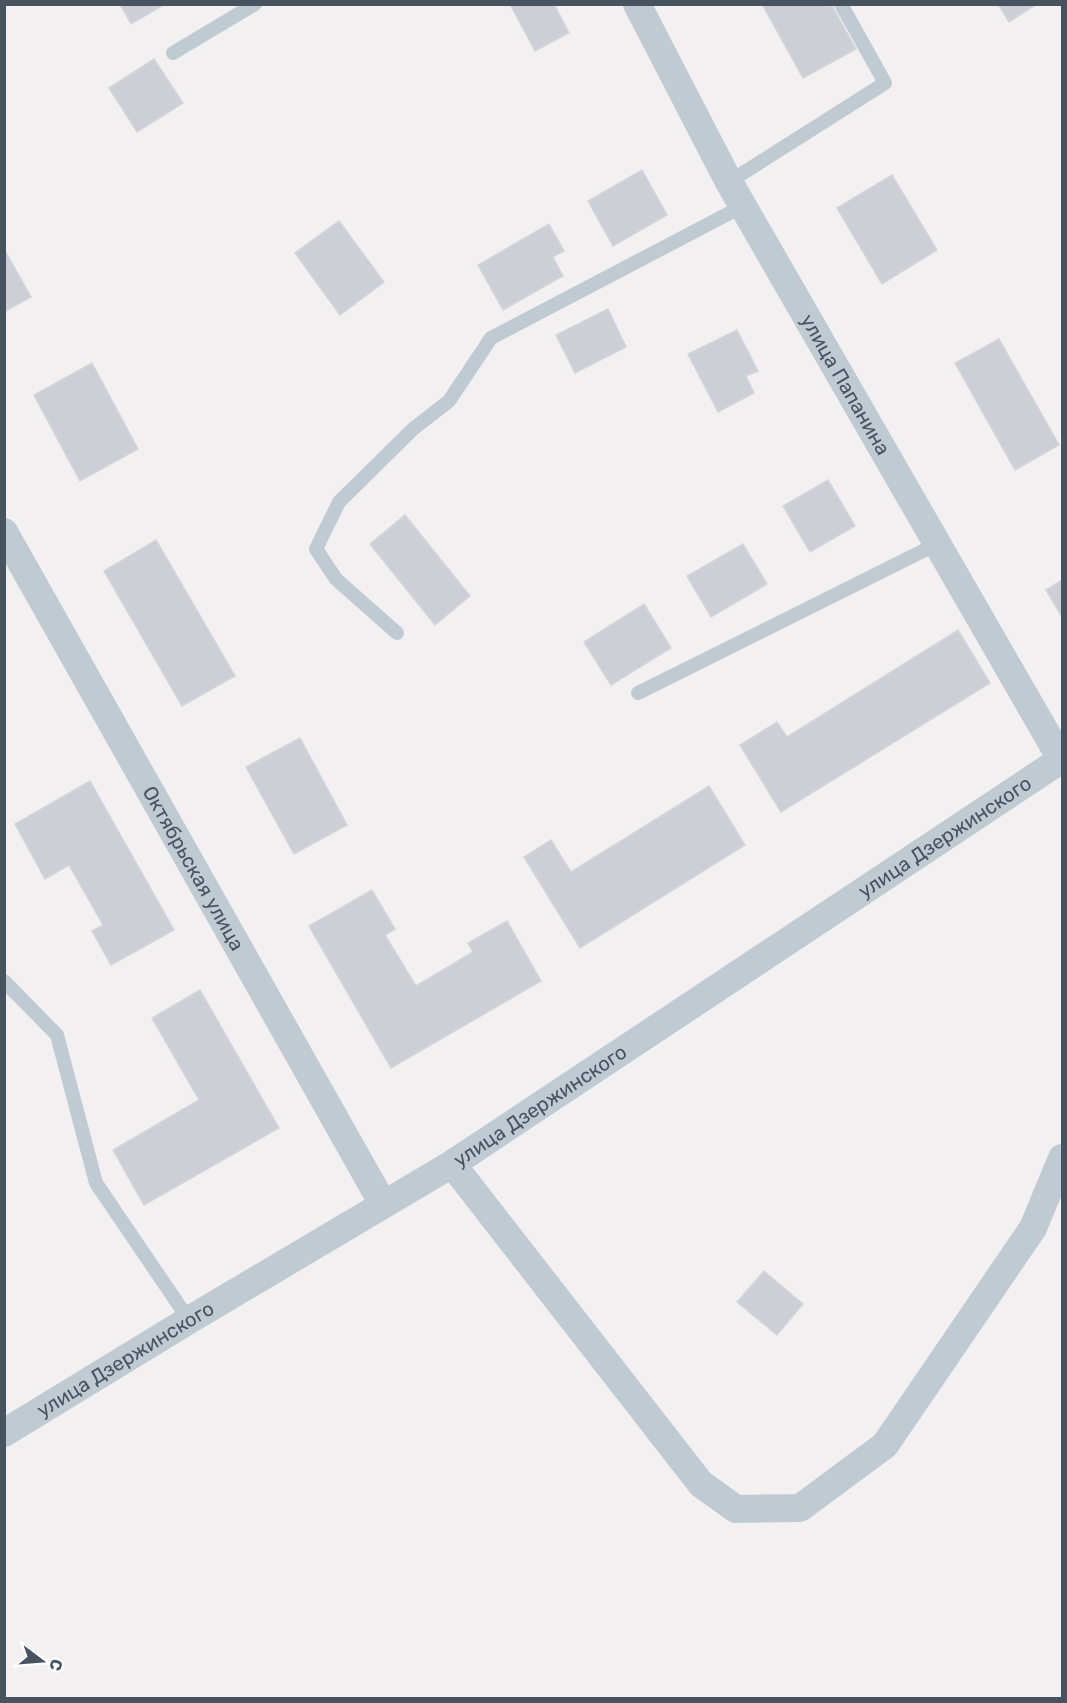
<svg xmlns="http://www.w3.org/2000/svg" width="1067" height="1703" font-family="Rubik,sans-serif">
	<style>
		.building { fill: #cccfd5; stroke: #d3d6db; stroke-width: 1.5 }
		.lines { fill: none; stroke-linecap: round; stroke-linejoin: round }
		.lane { stroke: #c0cad2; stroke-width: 14 }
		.street { stroke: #c0cad2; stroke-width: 28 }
		.labels { text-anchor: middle; stroke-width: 4.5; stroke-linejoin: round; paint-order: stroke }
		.street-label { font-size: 20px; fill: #47535e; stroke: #fff }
	</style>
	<rect width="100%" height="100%" fill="#f2f0f0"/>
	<g class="building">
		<polygon points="120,4 165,4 131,24"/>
		<polygon points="513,4 554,4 569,33 535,51 511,6"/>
		<polygon points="762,4 831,4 856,49 803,78"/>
		<polygon points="998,4 1037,4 1009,22"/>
		<polygon points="154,59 183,103 137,132 109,88"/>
		<polygon points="642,170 667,215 613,246 588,201"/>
		<polygon points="892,175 937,250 882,284 837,208"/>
		<polygon points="339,221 384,282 340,315 295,253"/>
		<polygon points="549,224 564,251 553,257 563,276 503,310 478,265"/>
		<polygon points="4,249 31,297 4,312"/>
		<polygon points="608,309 626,347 575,373 556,335"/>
		<polygon points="737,330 758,371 746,376 754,393 718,412 688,354"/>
		<polygon points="999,339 1059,445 1015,470 955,363"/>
		<polygon points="92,363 138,449 80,481 34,395"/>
		<polygon points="828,480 855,526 810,552 783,506"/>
		<polygon points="405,515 470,596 435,625 370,544"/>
		<polygon points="156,540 235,676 182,706 104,571"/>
		<polygon points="743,544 767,584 711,617 687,576"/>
		<polygon points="1062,580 1062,617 1046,590"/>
		<polygon points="644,604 671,648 611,685 584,642"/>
		<polygon points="958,630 990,683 781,812 740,745 777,722 787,737"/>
		<polygon points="300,738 347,825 294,854 246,767"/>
		<polygon points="90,781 174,930 111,965 92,931 103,925 69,865 45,879 15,824"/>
		<polygon points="709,786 745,845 580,948 524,857 551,840 571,872"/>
		<polygon points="372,890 395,929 385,935 416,986 473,952 468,943 507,921 541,981 391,1068 309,926"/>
		<polygon points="200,990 279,1128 144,1205 113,1150 199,1100 152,1018"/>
		<polygon points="764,1271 803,1304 777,1335 737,1302"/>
	</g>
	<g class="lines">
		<g class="lane">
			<polyline points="173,53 255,4"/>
			<polyline points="729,182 885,83 841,4"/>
			<polyline points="397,633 336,579 316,549 339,502 413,429 449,401 491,338 743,206"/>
			<polyline points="638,693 937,544"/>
			<polyline points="4,981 57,1035 96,1183 189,1320"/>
		</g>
		<g class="street">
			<path id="s1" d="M637,4l92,178 332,577"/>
			<path id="s2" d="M4,532l379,672"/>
			<polyline points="452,1164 701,1484 736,1509 800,1508 885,1445 1033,1228 1062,1158"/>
			<path id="s3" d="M4,1433l185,-113 263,-156 610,-405"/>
		</g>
	</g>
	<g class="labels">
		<g class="street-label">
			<text dy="7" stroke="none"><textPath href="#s1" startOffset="434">улица Папанина</textPath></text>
			<text dy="7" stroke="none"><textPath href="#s3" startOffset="1114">улица Дзержинского</textPath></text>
			<text dy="7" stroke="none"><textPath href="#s2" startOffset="386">Октябрьская улица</textPath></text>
			<text dy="7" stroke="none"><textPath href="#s3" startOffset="628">улица Дзержинского</textPath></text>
			<text dy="7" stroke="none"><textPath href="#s3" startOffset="142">улица Дзержинского</textPath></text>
		</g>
	</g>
	<rect width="1067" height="1703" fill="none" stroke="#47535e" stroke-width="12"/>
	<g transform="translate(42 1661) rotate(106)" stroke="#ffffff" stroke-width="4.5" paint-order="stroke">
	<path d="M0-4.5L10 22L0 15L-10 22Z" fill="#47535e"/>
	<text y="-9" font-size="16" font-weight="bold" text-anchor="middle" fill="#47535e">С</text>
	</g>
</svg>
